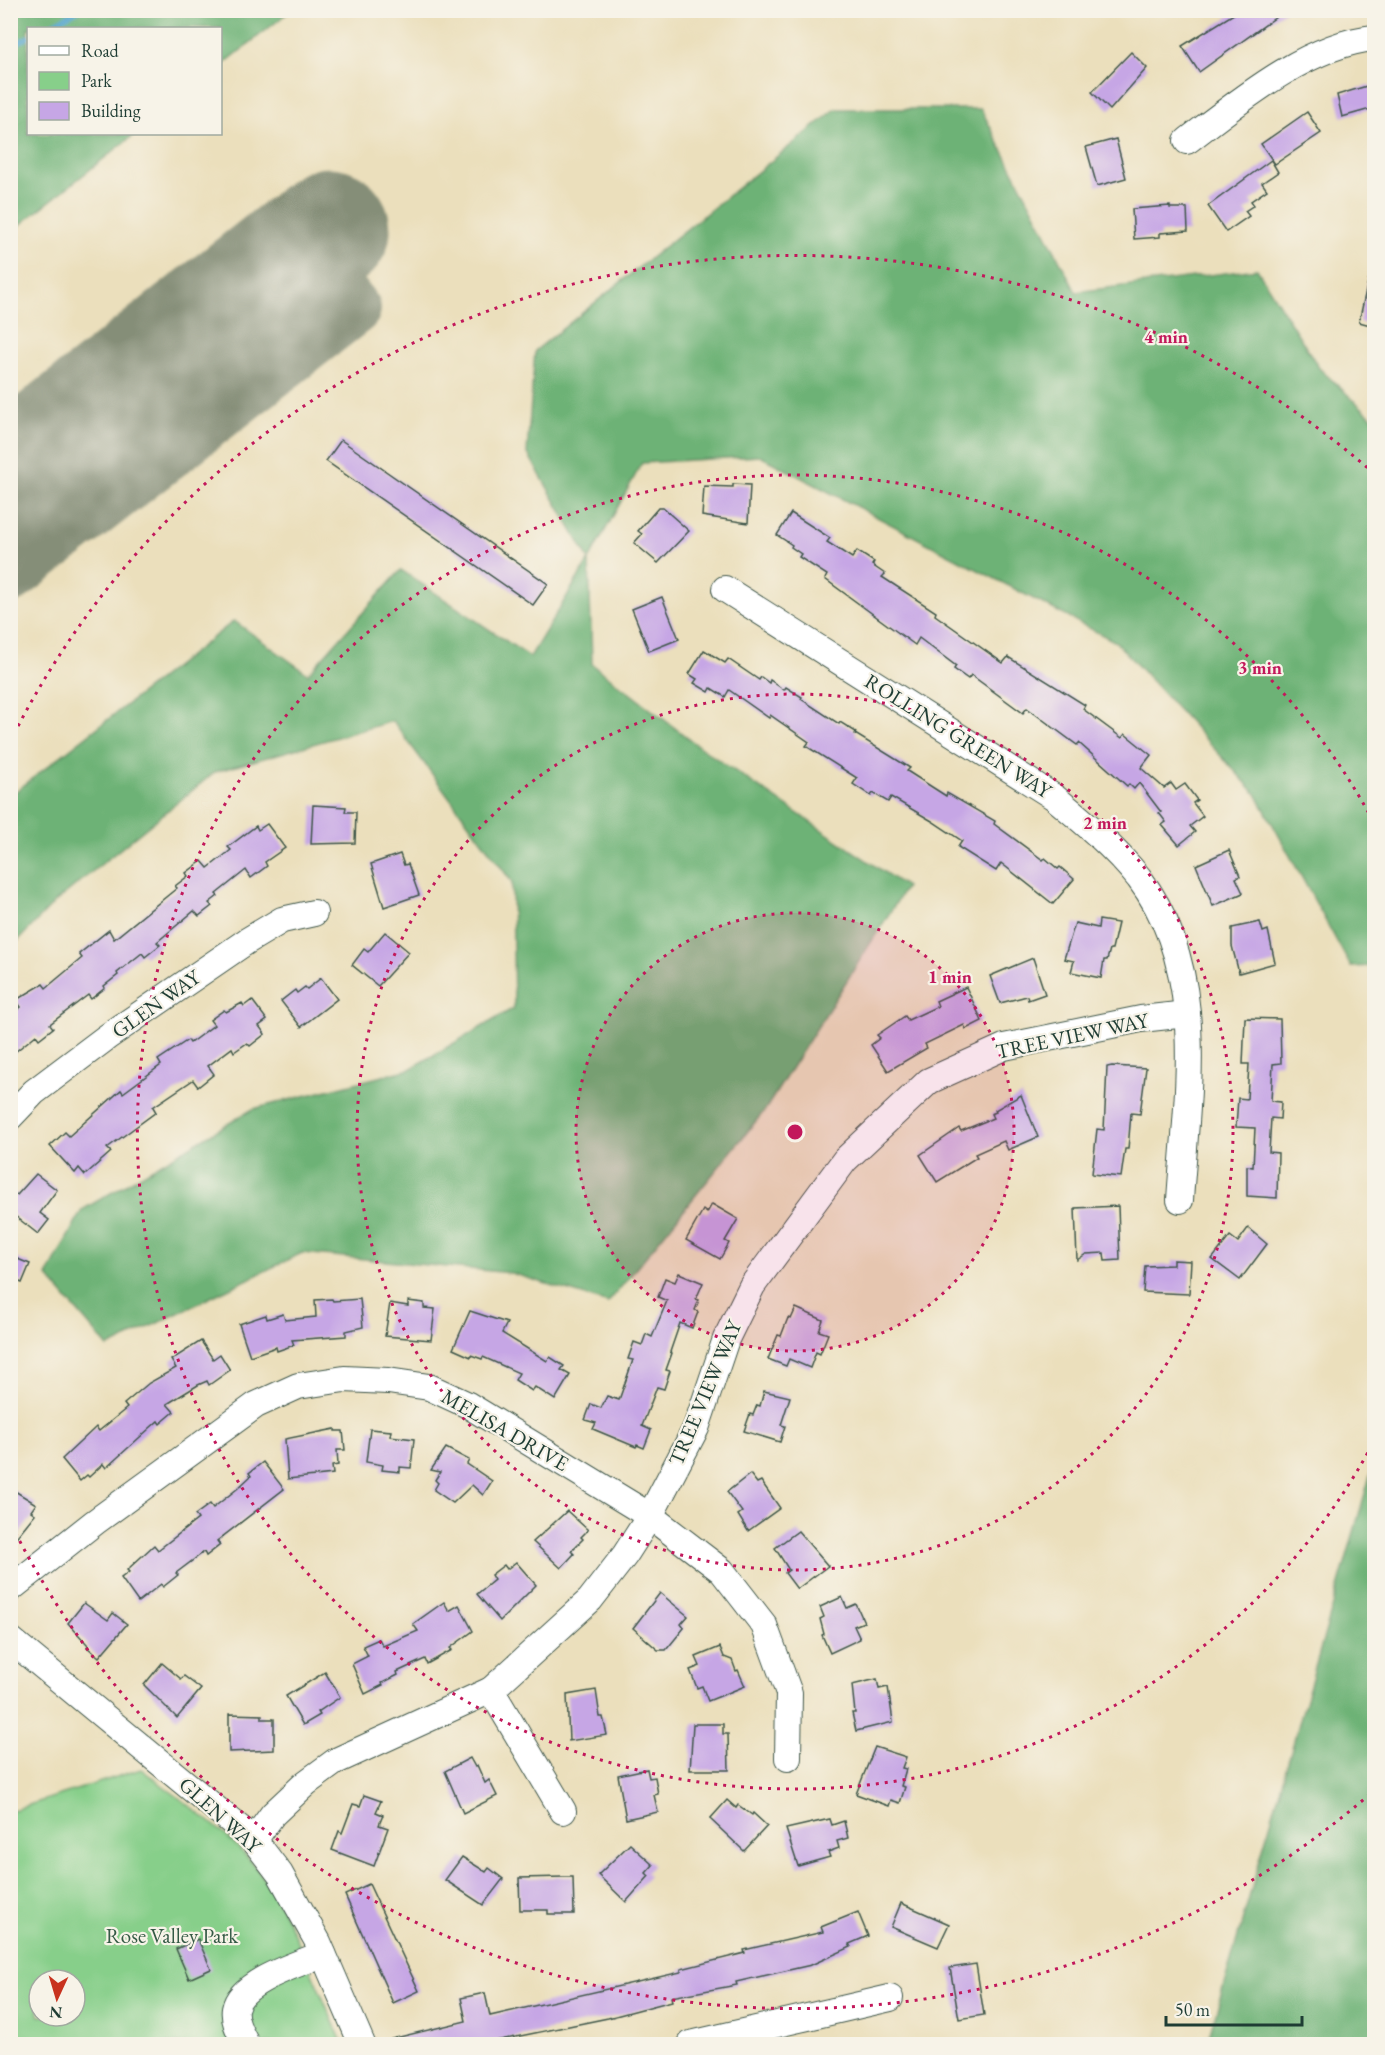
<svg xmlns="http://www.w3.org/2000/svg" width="1385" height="2055" font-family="'EB Garamond',serif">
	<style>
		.green { fill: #87cf8a; stroke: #53865f; stroke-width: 1.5; fill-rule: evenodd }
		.forest { fill: #6db276; stroke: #467855; stroke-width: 1.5 }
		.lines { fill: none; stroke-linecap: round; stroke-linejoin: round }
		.stream { stroke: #52a4cd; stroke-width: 5 }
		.taxiway { stroke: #858e78; stroke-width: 50 }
		.runway { stroke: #858e78; stroke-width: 123 }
		.building { fill: #c6a6e5 }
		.minor-casing { stroke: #3e5548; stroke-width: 28 }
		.minor { stroke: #fff; stroke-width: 26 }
		.ring { fill: none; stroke: #c2185b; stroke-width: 3; stroke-dasharray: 3 6 }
		.labels { text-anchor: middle; stroke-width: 4.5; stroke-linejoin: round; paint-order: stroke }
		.street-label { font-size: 21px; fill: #1f3d34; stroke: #f7f3e8 }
		.park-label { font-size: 21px; fill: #345a45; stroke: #f7f3e8 }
		.centre { fill: #c2185b; stroke: #f7f3e8; stroke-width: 3 }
		.ring-label { font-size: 18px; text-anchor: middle; font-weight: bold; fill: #c2185b; stroke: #f7f3e8; stroke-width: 4.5; stroke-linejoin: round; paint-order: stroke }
	</style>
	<rect width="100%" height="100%" fill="#f7f3e8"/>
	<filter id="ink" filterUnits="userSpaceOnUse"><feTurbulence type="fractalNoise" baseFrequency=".0167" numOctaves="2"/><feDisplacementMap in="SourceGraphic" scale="12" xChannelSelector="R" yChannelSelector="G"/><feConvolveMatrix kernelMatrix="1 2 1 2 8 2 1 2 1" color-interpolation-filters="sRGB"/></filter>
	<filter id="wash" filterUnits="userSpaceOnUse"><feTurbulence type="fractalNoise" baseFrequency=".008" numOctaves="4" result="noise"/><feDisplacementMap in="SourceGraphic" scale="24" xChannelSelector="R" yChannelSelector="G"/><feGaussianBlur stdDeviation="1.35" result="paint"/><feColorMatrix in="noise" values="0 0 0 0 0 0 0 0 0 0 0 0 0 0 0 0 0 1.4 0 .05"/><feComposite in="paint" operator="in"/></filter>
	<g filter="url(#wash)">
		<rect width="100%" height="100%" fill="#ebdfbc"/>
		<path class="green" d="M141,1769c42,33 93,65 123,110 33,51 54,111 79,165h-332l-1,-233zM39,1980h36v36h-36z"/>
		<g class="forest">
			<polygon points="11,10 290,10 290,11 221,66 220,28 28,28 28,134 135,134 11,232"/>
			<polygon points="836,109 981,109 1076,292 1257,269 1319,368 1374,419 1374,966 1351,967 1256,794 1116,642 760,456 642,463 589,560 592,664 701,748 906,887 765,1110 608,1303 511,1273 302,1253 108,1347 47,1276 82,1210 253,1109 410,1069 514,1008 512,882 393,721 215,772 55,902 11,948 11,795 234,621 308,674 401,570 530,657 589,560 527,452 535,351"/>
			<polygon points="1374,1462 1374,2044 1207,2044"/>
		</g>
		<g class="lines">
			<g class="stream">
				<polyline points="45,28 79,10"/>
				<polyline points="10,47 28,37"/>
			</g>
			<g class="taxiway">
				<polyline points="86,422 134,482"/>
				<polyline points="10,579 356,309 307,246"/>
			</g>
			<polyline class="runway" points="10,480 329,229"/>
		</g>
		<g id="blocks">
			<g class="building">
				<polygon points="1240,10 1286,10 1199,72 1182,46"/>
				<polygon points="1131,52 1147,68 1110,110 1092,92"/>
				<polygon points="1370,85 1374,108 1342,117 1337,95"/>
				<polygon points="1307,112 1321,133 1275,164 1261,144"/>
				<polygon points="1116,139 1126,178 1097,186 1086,147"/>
				<polygon points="1271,160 1278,172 1262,183 1267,190 1251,201 1254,205 1245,211 1249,216 1226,232 1208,206"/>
				<polygon points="1170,206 1170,208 1187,208 1188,231 1160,233 1160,237 1134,239 1132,209"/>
				<polygon points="1368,281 1374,282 1374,326 1359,322"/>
				<polygon points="341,440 548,584 533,605 326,461"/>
				<polygon points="733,484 750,485 748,523 702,516 704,486 733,487"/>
				<polygon points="658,508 663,508 689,531 658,563 634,543 642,534 638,531"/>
				<polygon points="791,513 830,538 827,542 852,558 857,551 874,562 872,565 885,574 882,577 936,612 935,615 1003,663 1008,657 1085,705 1083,709 1122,738 1125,734 1151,755 1141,768 1164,788 1171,783 1176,790 1185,784 1197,800 1193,803 1203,816 1190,826 1195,832 1179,845 1162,825 1166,822 1159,813 1161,812 1139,783 1134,789 1129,784 1127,786 1079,743 1077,745 1027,708 1023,713 971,675 968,679 954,669 956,666 919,638 915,645 825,579 827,575 799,557 801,554 791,547 792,545 777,535"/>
				<polygon points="662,597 679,639 649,651 632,609"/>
				<polygon points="704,650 725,663 728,659 759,680 761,677 769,683 770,680 784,690 786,687 802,697 801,699 839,724 840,722 856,732 855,734 910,768 907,771 946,796 947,793 995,821 994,824 1043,860 1045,858 1058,869 1060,867 1074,879 1053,904 1001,863 996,871 958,847 962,841 932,821 891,797 888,802 873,793 871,796 853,784 857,778 806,746 809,742 770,715 769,718 729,690 725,697 711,688 709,692 694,683 697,679 689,674"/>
				<polygon points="313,805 346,807 345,812 356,812 355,843 311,844"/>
				<polygon points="267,824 285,848 265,862 267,866 251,878 246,870 216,894 218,896 209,903 212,906 199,916 194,911 157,942 160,945 145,957 142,953 117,973 118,975 104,986 105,988 91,999 88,995 50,1024 53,1028 39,1039 36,1035 10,1056 10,1015 21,1007 16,1000 43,984 46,988 82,958 79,954 109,930 114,939 177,888 175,886 188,876 186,873 202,861 208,868 231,850 228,847 256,826 258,830"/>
				<polygon points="1229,850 1240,876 1236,878 1243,893 1213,906 1196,865"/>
				<polygon points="400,854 404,865 408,864 419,895 384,907 371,864"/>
				<polygon points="1099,920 1118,923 1112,949 1110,949 1107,960 1104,960 1101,978 1071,972 1074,961 1064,959 1075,923 1098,928"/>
				<polygon points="1260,922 1263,932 1268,930 1275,963 1239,973 1232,946 1232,928"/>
				<polygon points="385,932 409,952 378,986 352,965 364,949 368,952"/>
				<polygon points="1033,958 1045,994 1028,1000 1027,996 1000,1003 990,976"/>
				<polygon points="321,978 337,999 301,1027 281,1001 295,990 297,993 305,987 307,989"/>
				<polygon points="966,987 982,1021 966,1029 964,1025 925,1044 927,1048 888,1071 871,1045 880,1038 877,1035 905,1016 908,1020 938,1006 936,1001"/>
				<polygon points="252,1000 267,1020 259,1026 265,1034 250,1046 247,1043 234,1052 232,1048 208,1066 214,1074 198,1087 193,1080 153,1107 156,1112 107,1148 111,1152 85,1175 79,1168 75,1173 50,1146 65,1132 69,1136 121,1090 123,1093 161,1065 158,1060 188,1040 190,1043 214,1025 210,1020 224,1010 226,1012 242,1003 244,1006"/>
				<polygon points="1245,1018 1280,1019 1281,1063 1273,1064 1271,1101 1281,1102 1280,1119 1271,1118 1269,1152 1278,1153 1277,1198 1247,1196 1247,1166 1253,1167 1255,1128 1236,1127 1238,1098 1247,1099 1249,1064 1243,1064"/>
				<polygon points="1112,1066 1146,1068 1140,1114 1131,1113 1128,1149 1125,1149 1121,1177 1092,1174 1097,1129 1104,1130 1107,1067"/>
				<polygon points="1021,1095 1038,1137 1008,1150 1004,1141 975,1154 977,1157 937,1182 920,1155 959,1128 961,1131 993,1118 991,1114 996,1112 995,1110"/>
				<polygon points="36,1174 57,1190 40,1213 49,1220 38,1234 10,1212 10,1190 17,1195"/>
				<polygon points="712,1204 738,1219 725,1241 729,1243 720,1259 686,1240 703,1210 707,1213"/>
				<polygon points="1118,1206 1120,1260 1105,1261 1104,1253 1086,1254 1077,1260 1075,1208"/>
				<polygon points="1248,1228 1267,1244 1240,1280 1212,1259 1230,1236 1238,1242"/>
				<polygon points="10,1256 30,1264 22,1283 10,1278"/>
				<polygon points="1173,1260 1191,1261 1189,1294 1143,1292 1145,1266 1173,1265"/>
				<polygon points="679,1273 703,1283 696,1299 699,1300 695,1310 698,1312 692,1328 680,1323 670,1352 672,1353 666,1370 670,1371 664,1389 657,1387 642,1426 651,1430 644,1448 637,1445 636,1447 593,1429 596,1423 585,1420 591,1404 601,1408 607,1396 619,1400 633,1360 628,1359 634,1342 642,1345 646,1334 652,1337 667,1301 658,1297 665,1278 675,1282"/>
				<polygon points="332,1299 333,1301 360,1299 363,1327 346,1331 346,1336 292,1340 294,1345 277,1351 276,1347 250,1356 239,1324 266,1315 267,1319 283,1314 285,1320 316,1317 315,1300"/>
				<polygon points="408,1301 424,1303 424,1308 435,1309 431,1340 385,1336 390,1303 408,1306"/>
				<polygon points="796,1308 823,1320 819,1331 828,1334 820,1354 816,1352 810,1368 789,1359 786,1366 768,1359 778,1335 781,1336 788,1318 791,1319"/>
				<polygon points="470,1311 507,1323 502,1333 547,1361 550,1357 564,1366 561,1370 570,1375 555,1400 535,1387 532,1391 515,1380 519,1373 483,1357 482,1359 471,1355 471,1357 453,1349"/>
				<polygon points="201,1341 213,1359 220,1354 230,1370 209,1385 207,1381 198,1385 167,1404 174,1412 160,1424 158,1421 150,1428 106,1468 103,1464 89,1477 87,1475 80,1481 62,1459 96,1427 99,1431 127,1408 124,1404 149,1383 176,1368 171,1360"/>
				<polygon points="764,1391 790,1397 781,1425 785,1426 780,1442 744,1431 750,1414 753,1415 757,1405 760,1406"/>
				<polygon points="335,1429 335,1431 343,1431 345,1450 337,1450 338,1465 332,1466 333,1474 288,1479 285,1439"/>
				<polygon points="370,1429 391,1431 390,1436 414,1439 411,1468 400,1467 400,1472 382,1470 383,1465 366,1462"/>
				<polygon points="446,1448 469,1460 467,1464 492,1481 483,1495 472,1485 453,1503 434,1490 438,1483 435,1480 440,1472 431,1470"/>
				<polygon points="263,1462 284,1489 217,1541 220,1545 206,1556 204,1552 176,1573 178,1575 163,1587 161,1584 138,1602 121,1578 129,1572 127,1570 154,1545 158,1550 198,1519 195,1515 210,1504 213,1508 237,1489 251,1476 249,1473"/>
				<polygon points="750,1474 757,1483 761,1481 780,1508 748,1531 738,1515 742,1512 727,1492"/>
				<polygon points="10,1488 36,1504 31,1511 35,1514 10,1545"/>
				<polygon points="567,1511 588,1530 581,1537 583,1539 571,1551 574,1554 561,1568 533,1542"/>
				<polygon points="798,1531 828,1566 797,1589 785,1573 789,1570 775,1548"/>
				<polygon points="516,1562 536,1585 500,1621 477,1594 494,1580 491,1575 504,1565 507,1569"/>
				<polygon points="660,1593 688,1616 681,1624 684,1628 666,1650 658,1650 633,1628"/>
				<polygon points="842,1597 847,1608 856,1604 864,1622 854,1626 860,1639 830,1653 822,1635 824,1634 820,1619 824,1617 820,1607"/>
				<polygon points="444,1602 449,1611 459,1605 473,1631 450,1648 452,1650 427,1664 425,1659 397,1672 398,1675 382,1683 383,1685 365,1694 352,1664 368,1656 363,1646 379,1639 383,1646 418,1631 413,1624"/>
				<polygon points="84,1603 108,1620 113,1613 127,1624 99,1657 87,1647 88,1645 68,1623"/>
				<polygon points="720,1647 724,1657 732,1660 736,1671 738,1670 745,1686 708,1701 702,1686 697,1688 690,1670 700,1666 696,1657"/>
				<polygon points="162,1663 181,1679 184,1676 201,1689 177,1718 144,1685"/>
				<polygon points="325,1672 340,1697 318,1712 320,1715 303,1725 286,1696"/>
				<polygon points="877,1679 879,1689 888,1687 893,1722 856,1731 852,1713 855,1713 852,1685"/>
				<polygon points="596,1690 600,1717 603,1717 607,1735 569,1741 567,1695"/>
				<polygon points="229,1714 262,1715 262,1719 274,1719 274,1750 229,1752"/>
				<polygon points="693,1724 723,1724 723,1734 728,1734 729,1770 690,1770"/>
				<polygon points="875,1747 906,1757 902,1768 906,1769 901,1786 905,1787 900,1803 891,1800 889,1806 856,1794"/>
				<polygon points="470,1758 475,1767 477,1765 485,1783 489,1780 497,1796 463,1813 445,1771"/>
				<polygon points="647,1769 649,1778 655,1777 658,1794 654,1795 658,1812 626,1819 618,1775"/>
				<polygon points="364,1795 381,1801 376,1812 383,1815 379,1825 388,1828 374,1866 332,1850 339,1831 342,1833 353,1804 360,1806"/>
				<polygon points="727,1800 736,1808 738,1805 752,1815 753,1813 767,1826 744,1851 710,1819"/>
				<polygon points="830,1819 832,1825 844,1821 848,1838 837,1841 839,1848 828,1852 830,1857 798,1866 786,1829"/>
				<polygon points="630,1844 653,1865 646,1873 649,1876 626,1902 598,1875"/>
				<polygon points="462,1857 486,1872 489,1868 503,1879 483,1905 445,1880"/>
				<polygon points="564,1877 573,1877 574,1914 548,1914 548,1910 520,1910 519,1878"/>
				<polygon points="369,1884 419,1991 393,2003 345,1895"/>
				<polygon points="901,1903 949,1924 938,1947 891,1927"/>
				<polygon points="858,1912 868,1936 849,1944 851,1947 811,1965 736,1982 737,1985 671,1997 672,2001 608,2018 481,2044 392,2044 391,2039 466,2021 461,1998 485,1993 490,2016 681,1972 681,1969 745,1953 744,1950 823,1932 821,1927"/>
				<polygon points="198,1939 211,1969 189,1979 176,1949"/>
				<polygon points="976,1964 984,2015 959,2019 950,1968"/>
			</g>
		</g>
	</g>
	<g filter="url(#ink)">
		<use href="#blocks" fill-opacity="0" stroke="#3e5548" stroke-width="1.5"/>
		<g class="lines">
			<defs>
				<g id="minor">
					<path d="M1187,141c51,-39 121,-97 187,-103"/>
					<path d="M725,589l329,208c30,25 60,50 85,81 70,92 48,215 41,322"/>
					<polyline points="10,1117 34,1092 107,1037 247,941 282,920 314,913"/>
					<polyline points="10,1589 95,1522 256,1405 298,1386 344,1379 388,1381 429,1387 468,1405 650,1516 722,1571 764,1625 789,1693 788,1758"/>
					<polyline points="10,1639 254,1840 280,1874 318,1942 362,2044"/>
					<polyline points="491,1690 563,1811"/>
					<polyline points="254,1840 273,1814 306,1783 336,1761 491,1690 590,1600 625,1555 650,1516 696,1428 726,1339 752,1286 845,1160 929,1081 1004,1047 1141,1019 1187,1014"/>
					<path d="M246,2044c-5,-10 -13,-22 -11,-35 5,-28 64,-45 88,-55"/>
					<polyline points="691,2044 890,1998"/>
				</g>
			</defs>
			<use href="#minor" class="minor-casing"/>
			<use href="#minor" class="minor"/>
		</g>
	</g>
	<circle cx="795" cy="1132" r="219" fill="#c2185b" fill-opacity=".12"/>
	<g class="ring">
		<circle cx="795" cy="1132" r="219"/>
		<circle cx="795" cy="1132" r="438"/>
		<path d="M1372 1445A657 657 0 1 1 1372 819"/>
		<path d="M1370 1794A877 877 0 0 1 14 1530M14 734A877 877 0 0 1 1370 470"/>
	</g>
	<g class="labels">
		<g class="street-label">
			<text transform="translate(958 736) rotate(32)" y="7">ROLLING GREEN WAY</text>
			<text transform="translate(156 1004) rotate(-35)" y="7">GLEN WAY</text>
			<text transform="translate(1072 1036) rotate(-12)" y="7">TREE VIEW WAY</text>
			<text transform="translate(705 1393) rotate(-67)" y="7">TREE VIEW WAY</text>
			<text transform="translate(505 1430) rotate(30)" y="7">MELISA DRIVE</text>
			<text transform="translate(220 1815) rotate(42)" y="7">GLEN WAY</text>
		</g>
		<g class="park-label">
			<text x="172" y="1943">Rose Valley Park</text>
		</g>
	</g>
	<circle cx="795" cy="1132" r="9" class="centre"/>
	<g class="ring-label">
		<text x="1166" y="343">4 min</text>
		<text x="1260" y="674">3 min</text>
		<text x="1105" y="829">2 min</text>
		<text x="950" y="983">1 min</text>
	</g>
	<rect width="1385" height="2055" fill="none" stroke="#f7f3e8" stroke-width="36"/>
	<rect x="27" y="27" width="195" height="108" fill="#f7f3e8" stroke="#a1aaa0" stroke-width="1.5"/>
	<rect x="39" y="46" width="30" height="9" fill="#ffffff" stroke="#a1aaa0" stroke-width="1.5"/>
	<text x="81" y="57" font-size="18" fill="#1f3d34">Road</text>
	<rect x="39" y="72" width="30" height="18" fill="#87cf8a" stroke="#a1aaa0" stroke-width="1.5"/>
	<text x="81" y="87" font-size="18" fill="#1f3d34">Park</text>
	<rect x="39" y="102" width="30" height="18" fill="#c6a6e5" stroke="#a1aaa0" stroke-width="1.5"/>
	<text x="81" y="117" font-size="18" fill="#1f3d34">Building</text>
	<g transform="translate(57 1998) rotate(184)"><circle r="28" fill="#f7f3e8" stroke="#a1aaa0" stroke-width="1.5"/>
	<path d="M0-4.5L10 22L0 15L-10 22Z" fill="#c8321e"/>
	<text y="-9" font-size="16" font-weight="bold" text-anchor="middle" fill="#1f3d34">N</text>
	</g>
	<path d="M1166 2016v9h136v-9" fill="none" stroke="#1f3d34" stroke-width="3"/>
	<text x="1175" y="2016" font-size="18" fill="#1f3d34" stroke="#f7f3e8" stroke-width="4.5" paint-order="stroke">50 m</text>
</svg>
